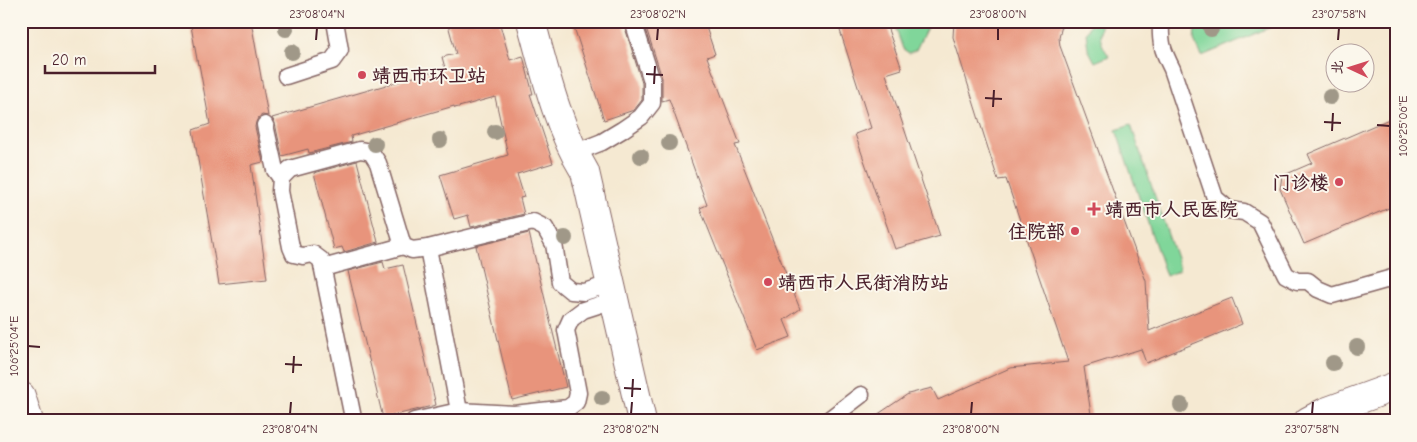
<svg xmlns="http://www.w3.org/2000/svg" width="1417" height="442" font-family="'Comic Neue','LXGW WenKai TC',sans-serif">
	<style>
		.green { fill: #80d69a; stroke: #657a62 }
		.building { fill: #e8947c }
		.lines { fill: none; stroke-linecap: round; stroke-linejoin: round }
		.service-casing { stroke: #866665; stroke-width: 19 }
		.minor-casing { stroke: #866665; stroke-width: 30 }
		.service { stroke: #fff; stroke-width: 16 }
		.minor { stroke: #fff; stroke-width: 28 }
		.tree { fill: #a09888 }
		.ticks { fill: none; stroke: #4a1f2b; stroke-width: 2 }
		.poi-dot { fill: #d1495b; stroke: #fbf7ec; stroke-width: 2 }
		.labels { text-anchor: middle; stroke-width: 4; stroke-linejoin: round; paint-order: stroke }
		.poi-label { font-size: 19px; font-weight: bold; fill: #4a1f2b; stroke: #fbf7ec; text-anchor: start }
		.neatline { fill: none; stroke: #4a1f2b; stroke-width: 2 }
		.ticks-label { font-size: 12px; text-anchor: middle; fill: #4a1f2b }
	</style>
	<rect width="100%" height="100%" fill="#fbf7ec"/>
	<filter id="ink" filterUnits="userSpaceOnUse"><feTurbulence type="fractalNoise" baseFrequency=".02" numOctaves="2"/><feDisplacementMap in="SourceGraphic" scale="10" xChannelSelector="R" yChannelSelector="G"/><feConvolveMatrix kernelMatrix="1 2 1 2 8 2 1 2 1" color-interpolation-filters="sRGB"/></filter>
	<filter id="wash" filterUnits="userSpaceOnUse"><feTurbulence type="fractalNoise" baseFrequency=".0096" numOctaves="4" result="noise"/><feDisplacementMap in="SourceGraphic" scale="20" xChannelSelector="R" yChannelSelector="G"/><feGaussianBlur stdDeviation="1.12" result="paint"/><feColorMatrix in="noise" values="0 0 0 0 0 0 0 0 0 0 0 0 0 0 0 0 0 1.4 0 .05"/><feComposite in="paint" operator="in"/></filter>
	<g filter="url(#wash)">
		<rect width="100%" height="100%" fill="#f5e9d2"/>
		<g class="green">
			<polygon points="893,21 930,21 916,50 909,53 903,49"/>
			<path d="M1092,21h11c-6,14 -2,23 6,35l-14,6 -7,-13 -2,-16z"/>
			<polygon points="1196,21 1285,21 1202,56 1194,40"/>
			<polygon points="1131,125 1180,270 1166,276 1116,130"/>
		</g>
		<g id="blocks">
			<g class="building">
				<polygon points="207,21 251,21 268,116 262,115 258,118 256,122 255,127 263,162 251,165 267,279 219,284 193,130 210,124 199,64 198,65 191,26"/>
				<polygon points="447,21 499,21 510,60 523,56 533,94 530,94 553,163 517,174 524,197 520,198 524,214 471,227 468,215 454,219 440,175 508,155 495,97 455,108 454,106 351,136 352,142 309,153 308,149 282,156 275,123 272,118 445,68 442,57 456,54"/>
				<polygon points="572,21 623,21 642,83 642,100 634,110 604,120"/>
				<polygon points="644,21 704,21 715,54 707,57 740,144 735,145 800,309 784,320 791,337 757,350 700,208 707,205 669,99 662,101 662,78"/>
				<polygon points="837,21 885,21 902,69 886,74 940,236 895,249 855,134 871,128"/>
				<polygon points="954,21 1063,21 1059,38 1060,46 1146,281 1149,331 1232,298 1242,324 1146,363 1141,349 1084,367 1092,421 868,421 908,394 932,388 938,400 1010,368 1068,362 1006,179 998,180 953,37"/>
				<polygon points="1396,116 1396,205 1304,244 1280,189 1282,176 1312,163 1308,154"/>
				<polygon points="357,161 378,242 344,252 342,247 334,249 314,173"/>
				<polygon points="529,233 566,387 512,400 476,246"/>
				<polygon points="383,262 385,269 403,265 436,405 383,418 348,271"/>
			</g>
		</g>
	</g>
	<g filter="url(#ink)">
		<use href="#blocks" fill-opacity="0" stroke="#866665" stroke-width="1"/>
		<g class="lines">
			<defs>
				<g id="service">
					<path d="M1161,21c-1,22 1,28 11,48l43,129 14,12 15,2 16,10 26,53 11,6h11l10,8 14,6 64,-18"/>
					<polyline points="286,76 332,61 340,50 335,21"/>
					<polyline points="265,125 275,170 281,178"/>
					<polyline points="574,153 602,142 622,130 641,117 652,103 652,81 633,21"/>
					<polyline points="428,248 459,411"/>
					<polyline points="323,268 403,246"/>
					<polyline points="355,421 353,418 321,260 313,254 303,256 294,254 291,247 280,191 281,178 290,169 360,150 371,152 378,163 403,246 412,250 428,248 533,222 545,228 554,244 560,282 571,291 584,292 610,284"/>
					<polyline points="414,421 459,411 514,414 568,408 576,402 578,393 566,330 571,319 583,310 614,300"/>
					<polyline points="827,421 861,395"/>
				</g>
				<g id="minor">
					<path d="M531,21c14,51 26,105 54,151l57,249"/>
					<polyline points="21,396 29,421"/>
					<polyline points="1308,421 1325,412 1396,386"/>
				</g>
			</defs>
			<use href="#service" class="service-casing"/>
			<use href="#minor" class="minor-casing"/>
			<use href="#service" class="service"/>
			<use href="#minor" class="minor"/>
		</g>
		<g class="tree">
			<circle cx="286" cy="29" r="8"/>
			<circle cx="1211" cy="29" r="8"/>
			<circle cx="292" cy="52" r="8"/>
			<circle cx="1330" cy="97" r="8"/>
			<circle cx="495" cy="132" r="8"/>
			<circle cx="440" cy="140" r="8"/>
			<circle cx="669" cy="143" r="8"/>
			<circle cx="375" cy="144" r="8"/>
			<circle cx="641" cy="156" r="8"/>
			<circle cx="565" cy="238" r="8"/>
			<circle cx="1357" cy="347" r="8"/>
			<circle cx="1333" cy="363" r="8"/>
			<circle cx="602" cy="398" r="8"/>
			<circle cx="1181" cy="405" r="8"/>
		</g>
	</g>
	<path class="ticks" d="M316,40l1,-12M657,40l1,-12M998,40v-12M1338,40l1,-12M646,74l17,1M654,84l1,-18M985,98l17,1M993,107l1,-17M1324,122l17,1M1377,125l13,1M1332,131l1,-18M28,346l12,1M285,364l17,1M293,373l1,-17M624,388l17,1M632,397l1,-18M290,414l1,-12M631,414l1,-12M971,414l1,-12M1312,414l1,-12"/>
	<g class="poi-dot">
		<circle cx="362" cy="75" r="5"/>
		<circle cx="1339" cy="182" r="5"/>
		<path d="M1091.5 201.5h5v5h5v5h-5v5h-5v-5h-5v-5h5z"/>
		<circle cx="1075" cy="231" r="5"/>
		<circle cx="768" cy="282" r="5"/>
	</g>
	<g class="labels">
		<g class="poi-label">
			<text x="372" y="82">靖西市环卫站</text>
			<text x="1329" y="189" text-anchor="end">门诊楼</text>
			<text x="1105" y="216">靖西市人民医院</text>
			<text x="1065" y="238" text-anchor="end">住院部</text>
			<text x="778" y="289">靖西市人民街消防站</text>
		</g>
	</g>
	<rect width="1417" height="442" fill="none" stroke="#fbf7ec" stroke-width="55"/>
	<g transform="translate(1350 68) rotate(274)"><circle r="24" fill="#fbf7ec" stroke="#b4a19f"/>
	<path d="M0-4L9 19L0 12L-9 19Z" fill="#d1495b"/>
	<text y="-8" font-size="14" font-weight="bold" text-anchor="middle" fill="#4a1f2b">北</text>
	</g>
	<path d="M45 65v8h110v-8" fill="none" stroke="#4a1f2b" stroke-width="2.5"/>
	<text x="52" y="65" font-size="15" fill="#4a1f2b" stroke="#fbf7ec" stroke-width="4" paint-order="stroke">20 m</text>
	<rect x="28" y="28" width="1362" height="386" class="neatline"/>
	<g class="ticks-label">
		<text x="317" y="18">23°08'04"N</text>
		<text x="658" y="18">23°08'02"N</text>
		<text x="998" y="18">23°08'00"N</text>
		<text x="1339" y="18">23°07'58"N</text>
		<text transform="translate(1403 126) rotate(-90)" y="4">106°25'06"E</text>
		<text transform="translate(14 346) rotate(-90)" y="4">106°25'04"E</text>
		<text x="290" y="433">23°08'04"N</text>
		<text x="631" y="433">23°08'02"N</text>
		<text x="971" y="433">23°08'00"N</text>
		<text x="1312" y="433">23°07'58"N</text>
	</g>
</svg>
